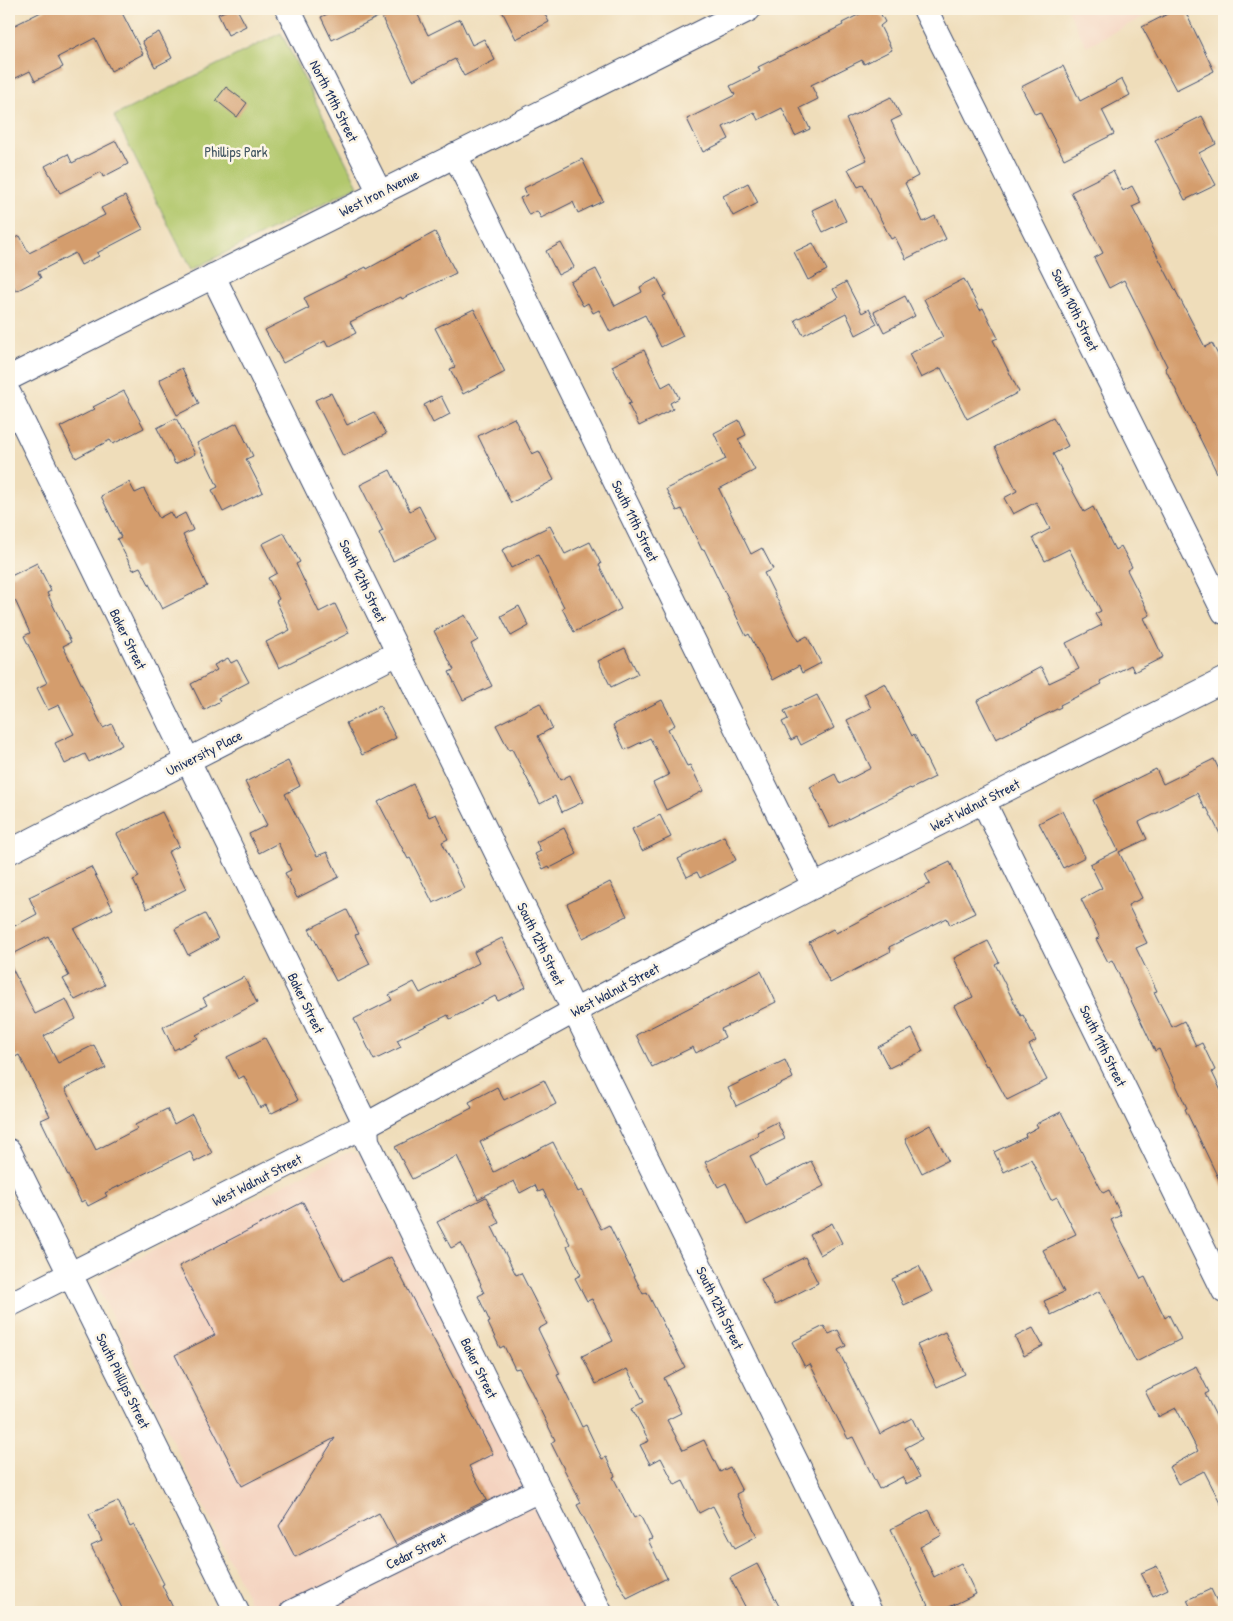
<svg xmlns="http://www.w3.org/2000/svg" width="1233" height="1621" font-family="'Patrick Hand',sans-serif">
	<style>
		.built { fill: #f4d3c0 }
		.green { fill: #b2c86d; stroke: #667c66 }
		.building { fill: #d49d6d }
		.lines { fill: none; stroke-linecap: round; stroke-linejoin: round }
		.minor-casing { stroke: #3b496c; stroke-width: 26 }
		.minor { stroke: #fff; stroke-width: 24 }
		.labels { text-anchor: middle; stroke-width: 5; stroke-linejoin: round; paint-order: stroke }
		.street-label { font-size: 14px; fill: #1b2f5e; stroke: #fcf5e5 }
		.park-label { font-size: 14px; fill: #415562; stroke: #fcf5e5 }
	</style>
	<rect width="100%" height="100%" fill="#fcf5e5"/>
	<filter id="ink" filterUnits="userSpaceOnUse"><feTurbulence type="fractalNoise" baseFrequency=".02" numOctaves="2"/><feDisplacementMap in="SourceGraphic" scale="10" xChannelSelector="R" yChannelSelector="G"/><feConvolveMatrix kernelMatrix="1 2 1 2 8 2 1 2 1" color-interpolation-filters="sRGB"/></filter>
	<filter id="wash" filterUnits="userSpaceOnUse"><feTurbulence type="fractalNoise" baseFrequency=".0096" numOctaves="4" result="noise"/><feDisplacementMap in="SourceGraphic" scale="20" xChannelSelector="R" yChannelSelector="G"/><feGaussianBlur stdDeviation="1.12" result="paint"/><feColorMatrix in="noise" values="0 0 0 0 0 0 0 0 0 0 0 0 0 0 0 0 0 1.4 0 .05"/><feComposite in="paint" operator="in"/></filter>
	<g filter="url(#wash)">
		<rect width="100%" height="100%" fill="#efddba"/>
		<g class="built">
			<polygon points="1067,9 1159,9 1086,46"/>
			<polygon points="351,1152 358,1154 362,1159 587,1612 255,1612 99,1290 99,1281 105,1274 342,1155"/>
		</g>
		<polygon class="green" points="281,33 358,186 191,270 114,116"/>
		<g id="blocks">
			<g class="building">
				<polygon points="47,9 120,9 143,54 111,71 95,38 58,57 63,67 35,81 30,71 14,79 9,68 9,28"/>
				<polygon points="230,9 237,9 246,26 228,35 218,14"/>
				<polygon points="338,9 394,9 332,40 321,17"/>
				<polygon points="402,9 415,9 428,35 460,19 472,45 484,39 495,60 464,76 455,59 413,80 382,18"/>
				<polygon points="501,9 542,9 549,22 516,39"/>
				<polygon points="870,9 878,9 885,22 880,26 892,50 864,64 862,60 811,85 818,99 800,108 810,129 795,136 782,108 758,120 754,112 723,127 729,139 703,152 687,119 735,95 730,86 760,71 758,67 843,25 842,23"/>
				<polygon points="1177,9 1184,9 1214,71 1176,90 1142,27"/>
				<polygon points="159,32 172,58 155,67 142,41"/>
				<polygon points="1063,66 1080,101 1122,79 1130,95 1102,110 1114,134 1064,159 1040,112 1035,114 1021,87"/>
				<polygon points="226,87 247,103 237,117 216,100"/>
				<polygon points="891,97 901,116 891,121 918,176 905,183 923,222 935,216 946,239 906,259 895,237 891,239 863,185 858,187 848,169 867,160 846,119"/>
				<polygon points="1202,116 1216,144 1199,153 1216,185 1185,200 1155,140"/>
				<polygon points="116,141 128,164 103,177 101,172 60,193 45,166 68,154 72,163"/>
				<polygon points="582,159 603,201 578,213 573,202 541,218 537,211 529,215 520,198 527,195 524,188"/>
				<polygon points="1113,171 1123,191 1132,186 1141,203 1132,207 1205,347 1212,343 1224,367 1224,487 1165,368 1167,366 1124,280 1109,288 1094,258 1103,253 1071,192"/>
				<polygon points="748,183 758,203 733,216 723,196"/>
				<polygon points="125,196 143,229 97,253 99,256 81,265 75,253 38,272 41,278 16,291 9,276 9,241 20,236 29,253 105,215 101,208"/>
				<polygon points="835,199 846,221 823,232 812,210"/>
				<polygon points="435,232 456,273 402,299 401,297 350,322 356,333 328,347 325,341 283,363 265,330 309,308 304,298 366,267 367,269"/>
				<polygon points="561,243 574,267 558,275 546,251"/>
				<polygon points="813,243 827,270 808,280 794,252"/>
				<polygon points="596,269 615,306 642,292 640,287 657,278 666,295 663,296 683,336 661,347 645,315 610,332 599,310 593,313 588,303 583,306 570,282"/>
				<polygon points="964,279 980,310 983,308 998,338 993,340 1019,392 967,419 941,368 921,378 909,354 943,337 924,299"/>
				<polygon points="846,282 862,313 869,309 877,324 856,335 846,313 803,335 795,320 838,298 833,289"/>
				<polygon points="905,296 915,316 884,332 874,312"/>
				<polygon points="474,309 505,372 463,394 450,369 455,367 435,328"/>
				<polygon points="644,350 662,387 671,382 679,398 670,403 673,409 639,426 628,404 631,403 612,366"/>
				<polygon points="182,368 199,404 177,415 159,380"/>
				<polygon points="124,391 144,428 113,444 110,440 76,458 60,427 95,409 93,407"/>
				<polygon points="331,393 347,425 374,412 386,434 343,456 315,400"/>
				<polygon points="441,396 450,414 433,423 424,405"/>
				<polygon points="1053,417 1068,446 1053,454 1084,512 1093,507 1115,550 1121,546 1132,567 1127,570 1150,615 1144,618 1163,657 1134,672 1131,665 1100,681 1102,684 1060,705 1061,707 996,739 977,701 1041,667 1049,683 1079,669 1066,643 1102,625 1095,614 1101,611 1069,549 1045,561 1033,538 1050,529 1036,502 1013,514 1004,498 1017,491 995,447"/>
				<polygon points="176,418 195,454 175,464 157,428"/>
				<polygon points="514,418 532,454 539,451 554,480 511,503 478,436"/>
				<polygon points="739,420 746,435 738,439 755,470 719,489 751,554 762,548 773,569 764,573 798,641 807,636 821,663 802,673 799,666 773,680 749,634 746,636 704,549 702,550 682,509 677,511 666,489 726,459 714,433"/>
				<polygon points="237,423 253,456 246,459 263,492 223,512 212,490 218,487 197,443"/>
				<polygon points="390,470 410,511 419,506 436,539 393,561 379,533 383,531 360,485"/>
				<polygon points="129,482 135,493 144,489 159,518 170,512 174,519 185,513 193,530 183,535 207,586 162,609 140,567 133,570 117,539 121,537 101,496"/>
				<polygon points="550,526 565,554 590,542 601,564 599,565 621,609 574,632 562,608 564,607 538,555 511,568 502,550"/>
				<polygon points="284,533 300,562 296,564 319,612 335,604 349,633 279,668 266,642 290,630 276,601 279,599 268,578 277,573 262,544"/>
				<polygon points="37,563 51,591 47,593 71,642 63,646 103,728 112,724 122,745 89,762 85,754 65,764 55,743 74,734 59,705 48,710 37,688 47,683 24,636 30,633 15,600 9,603 9,577"/>
				<polygon points="519,606 529,626 511,636 501,616"/>
				<polygon points="465,615 478,640 471,644 492,686 463,700 449,672 454,670 434,631"/>
				<polygon points="625,648 638,674 611,687 598,661"/>
				<polygon points="228,658 231,663 237,660 249,682 218,698 220,701 204,710 191,684 217,670 214,665"/>
				<polygon points="885,683 912,736 914,734 935,777 911,789 910,788 830,828 810,787 835,774 840,784 871,768 847,720 871,708 864,694"/>
				<polygon points="817,695 834,728 801,745 797,737 791,740 782,722 788,719 784,711"/>
				<polygon points="662,700 675,725 668,729 687,766 690,765 703,791 666,810 653,783 669,775 650,738 625,750 613,725"/>
				<polygon points="540,703 552,728 538,736 560,780 570,775 583,802 562,812 555,796 540,804 512,749 509,750 496,725"/>
				<polygon points="380,706 396,738 362,755 346,723"/>
				<polygon points="1214,759 1224,780 1224,842 1207,808 1205,809 1197,793 1139,822 1147,839 1119,852 1142,898 1128,905 1147,943 1136,948 1157,991 1154,992 1172,1027 1184,1021 1196,1046 1202,1043 1215,1070 1212,1072 1224,1097 1224,1190 1185,1109 1187,1108 1159,1049 1155,1051 1112,960 1108,962 1096,939 1100,938 1081,899 1102,888 1090,864 1118,850 1093,800 1156,769 1163,784"/>
				<polygon points="288,761 300,786 285,794 317,856 327,852 339,877 297,898 285,873 291,870 278,843 259,853 249,834 267,825 245,782"/>
				<polygon points="413,784 429,817 436,814 448,839 442,842 464,888 433,903 410,858 408,859 378,802"/>
				<polygon points="1062,811 1085,857 1063,868 1039,823"/>
				<polygon points="162,812 179,846 168,852 186,889 147,909 133,880 139,877 117,834"/>
				<polygon points="660,815 671,837 642,851 632,829"/>
				<polygon points="564,828 577,854 550,868 549,866 543,869 535,854 541,851 536,842"/>
				<polygon points="724,836 736,860 700,878 697,872 687,877 678,859"/>
				<polygon points="950,862 975,913 950,925 947,918 889,947 891,951 830,983 809,942 833,929 836,933 930,884 925,874"/>
				<polygon points="91,867 113,909 74,929 105,985 75,1000 63,979 69,976 48,936 9,956 9,929 37,914 29,897"/>
				<polygon points="610,882 627,916 583,938 567,904"/>
				<polygon points="347,910 359,934 355,935 370,964 336,981 309,929"/>
				<polygon points="205,914 218,939 188,955 175,929"/>
				<polygon points="502,938 526,987 498,1001 495,996 450,1019 448,1015 397,1040 401,1047 374,1060 354,1019 392,1000 389,995 414,982 420,993 479,963 474,952"/>
				<polygon points="988,941 999,962 995,964 1021,1016 1023,1015 1036,1041 1029,1045 1047,1080 1007,1100 988,1065 986,1066 954,1006 973,997 954,958"/>
				<polygon points="9,962 35,1014 66,999 76,1019 44,1036 58,1063 94,1045 106,1068 65,1089 96,1150 137,1129 135,1125 167,1109 174,1124 192,1114 212,1153 195,1162 190,1151 105,1193 107,1196 88,1206 85,1200 81,1202 41,1120 50,1116 19,1055 15,1057 9,1045"/>
				<polygon points="761,971 776,1002 721,1029 725,1037 696,1053 693,1047 652,1067 636,1035"/>
				<polygon points="244,977 257,1003 196,1035 198,1038 174,1050 163,1027 207,1005 203,998"/>
				<polygon points="912,1029 923,1051 889,1068 878,1047"/>
				<polygon points="265,1038 298,1100 270,1114 266,1105 260,1108 244,1076 238,1079 227,1057"/>
				<polygon points="785,1060 793,1078 736,1106 728,1088"/>
				<polygon points="544,1080 556,1104 480,1142 494,1172 553,1142 578,1192 582,1190 601,1229 609,1225 643,1294 647,1292 685,1367 664,1378 681,1413 667,1420 683,1450 704,1440 720,1472 730,1467 742,1491 736,1494 757,1536 735,1548 713,1506 699,1513 683,1481 675,1485 661,1458 650,1464 640,1445 649,1441 632,1408 644,1402 627,1369 596,1384 582,1356 613,1341 592,1299 587,1301 575,1278 581,1275 567,1246 570,1244 543,1190 538,1192 535,1185 520,1193 514,1181 478,1199 457,1156 412,1179 395,1147 472,1108 469,1102 497,1087 504,1100"/>
				<polygon points="1061,1112 1103,1193 1109,1190 1121,1215 1111,1220 1141,1279 1145,1277 1165,1318 1169,1315 1181,1339 1136,1362 1100,1291 1051,1315 1044,1301 1064,1292 1043,1250 1076,1234 1057,1197 1051,1200 1031,1159 1004,1172 994,1152 1026,1137 1025,1134 1038,1127 1036,1124"/>
				<polygon points="777,1122 785,1139 750,1156 765,1185 811,1161 824,1186 747,1225 726,1183 718,1187 705,1162 759,1135 757,1132"/>
				<polygon points="930,1125 948,1160 922,1173 905,1139"/>
				<polygon points="486,1197 499,1223 492,1227 516,1275 521,1273 547,1324 538,1329 560,1374 557,1375 582,1427 586,1425 602,1459 606,1457 615,1476 613,1477 634,1518 640,1515 652,1539 648,1540 667,1578 627,1598 577,1505 581,1503 551,1443 555,1440 530,1389 519,1368 515,1369 504,1346 500,1348 488,1323 490,1322 478,1296 484,1293 480,1285 481,1284 461,1243 451,1248 437,1222"/>
				<polygon points="303,1202 343,1281 391,1257 493,1454 469,1466 487,1500 396,1545 379,1513 295,1557 279,1526 335,1438 242,1486 175,1355 215,1335 179,1266"/>
				<polygon points="832,1223 842,1243 820,1255 810,1235"/>
				<polygon points="805,1257 818,1283 775,1305 761,1279"/>
				<polygon points="919,1266 932,1292 904,1305 892,1279"/>
				<polygon points="824,1326 829,1334 838,1330 846,1346 838,1350 880,1434 912,1418 922,1439 905,1448 920,1477 906,1484 902,1477 879,1489 853,1437 848,1439 810,1364 805,1367 792,1342"/>
				<polygon points="1033,1328 1043,1346 1024,1356 1015,1337"/>
				<polygon points="945,1332 965,1374 937,1387 917,1345"/>
				<polygon points="1196,1366 1209,1392 1205,1394 1224,1432 1224,1510 1204,1471 1178,1484 1169,1467 1198,1451 1176,1408 1158,1417 1145,1391"/>
				<polygon points="118,1501 130,1527 134,1525 164,1584 162,1585 175,1612 124,1612 91,1546 102,1541 89,1514"/>
				<polygon points="929,1510 942,1535 920,1547 934,1577 961,1563 976,1594 939,1612 931,1612 891,1529"/>
				<polygon points="757,1564 782,1612 748,1612 730,1578"/>
				<polygon points="1157,1566 1168,1589 1153,1596 1141,1573"/>
				<polygon points="1211,1589 1222,1612 1193,1612 1187,1600"/>
			</g>
		</g>
	</g>
	<g filter="url(#ink)">
		<use href="#blocks" fill-opacity="0" stroke="#3b496c" stroke-width="1"/>
		<g class="lines">
			<defs>
				<g id="minor">
					<polyline points="288,9 380,193"/>
					<polyline points="925,9 1224,612"/>
					<polyline points="455,155 814,886"/>
					<polyline points="213,276 870,1612"/>
					<polyline points="9,378 749,9"/>
					<polyline points="9,394 366,1125 367,1141 600,1612"/>
					<polyline points="983,801 1224,1291"/>
					<polyline points="9,852 398,653"/>
					<polyline points="9,1151 237,1612"/>
					<polyline points="9,1305 366,1125 574,1011 814,886 1224,680"/>
					<polyline points="292,1612 539,1490"/>
				</g>
			</defs>
			<use href="#minor" class="minor-casing"/>
			<use href="#minor" class="minor"/>
		</g>
	</g>
	<g class="labels">
		<g class="street-label">
			<text transform="translate(334 101) rotate(63)" y="5">North 11th Street</text>
			<text transform="translate(379 193) rotate(-27)" y="5">West Iron Avenue</text>
			<text transform="translate(1075 310) rotate(64)" y="5">South 10th Street</text>
			<text transform="translate(635 521) rotate(64)" y="5">South 11th Street</text>
			<text transform="translate(363 581) rotate(64)" y="5">South 12th Street</text>
			<text transform="translate(128 639) rotate(64)" y="5">Baker Street</text>
			<text transform="translate(204 753) rotate(-27)" y="5">University Place</text>
			<text transform="translate(975 805) rotate(-27)" y="5">West Walnut Street</text>
			<text transform="translate(541 944) rotate(64)" y="5">South 12th Street</text>
			<text transform="translate(615 990) rotate(-28)" y="5">West Walnut Street</text>
			<text transform="translate(306 1003) rotate(64)" y="5">Baker Street</text>
			<text transform="translate(1103 1046) rotate(64)" y="5">South 11th Street</text>
			<text transform="translate(257 1180) rotate(-27)" y="5">West Walnut Street</text>
			<text transform="translate(720 1308) rotate(64)" y="5">South 12th Street</text>
			<text transform="translate(479 1368) rotate(64)" y="5">Baker Street</text>
			<text transform="translate(123 1381) rotate(64)" y="5">South Phillips Street</text>
			<text transform="translate(416 1551) rotate(-26)" y="5">Cedar Street</text>
		</g>
		<g class="park-label">
			<text x="236" y="157">Phillips Park</text>
		</g>
	</g>
	<rect width="1233" height="1621" fill="none" stroke="#fcf5e5" stroke-width="30"/>
</svg>
